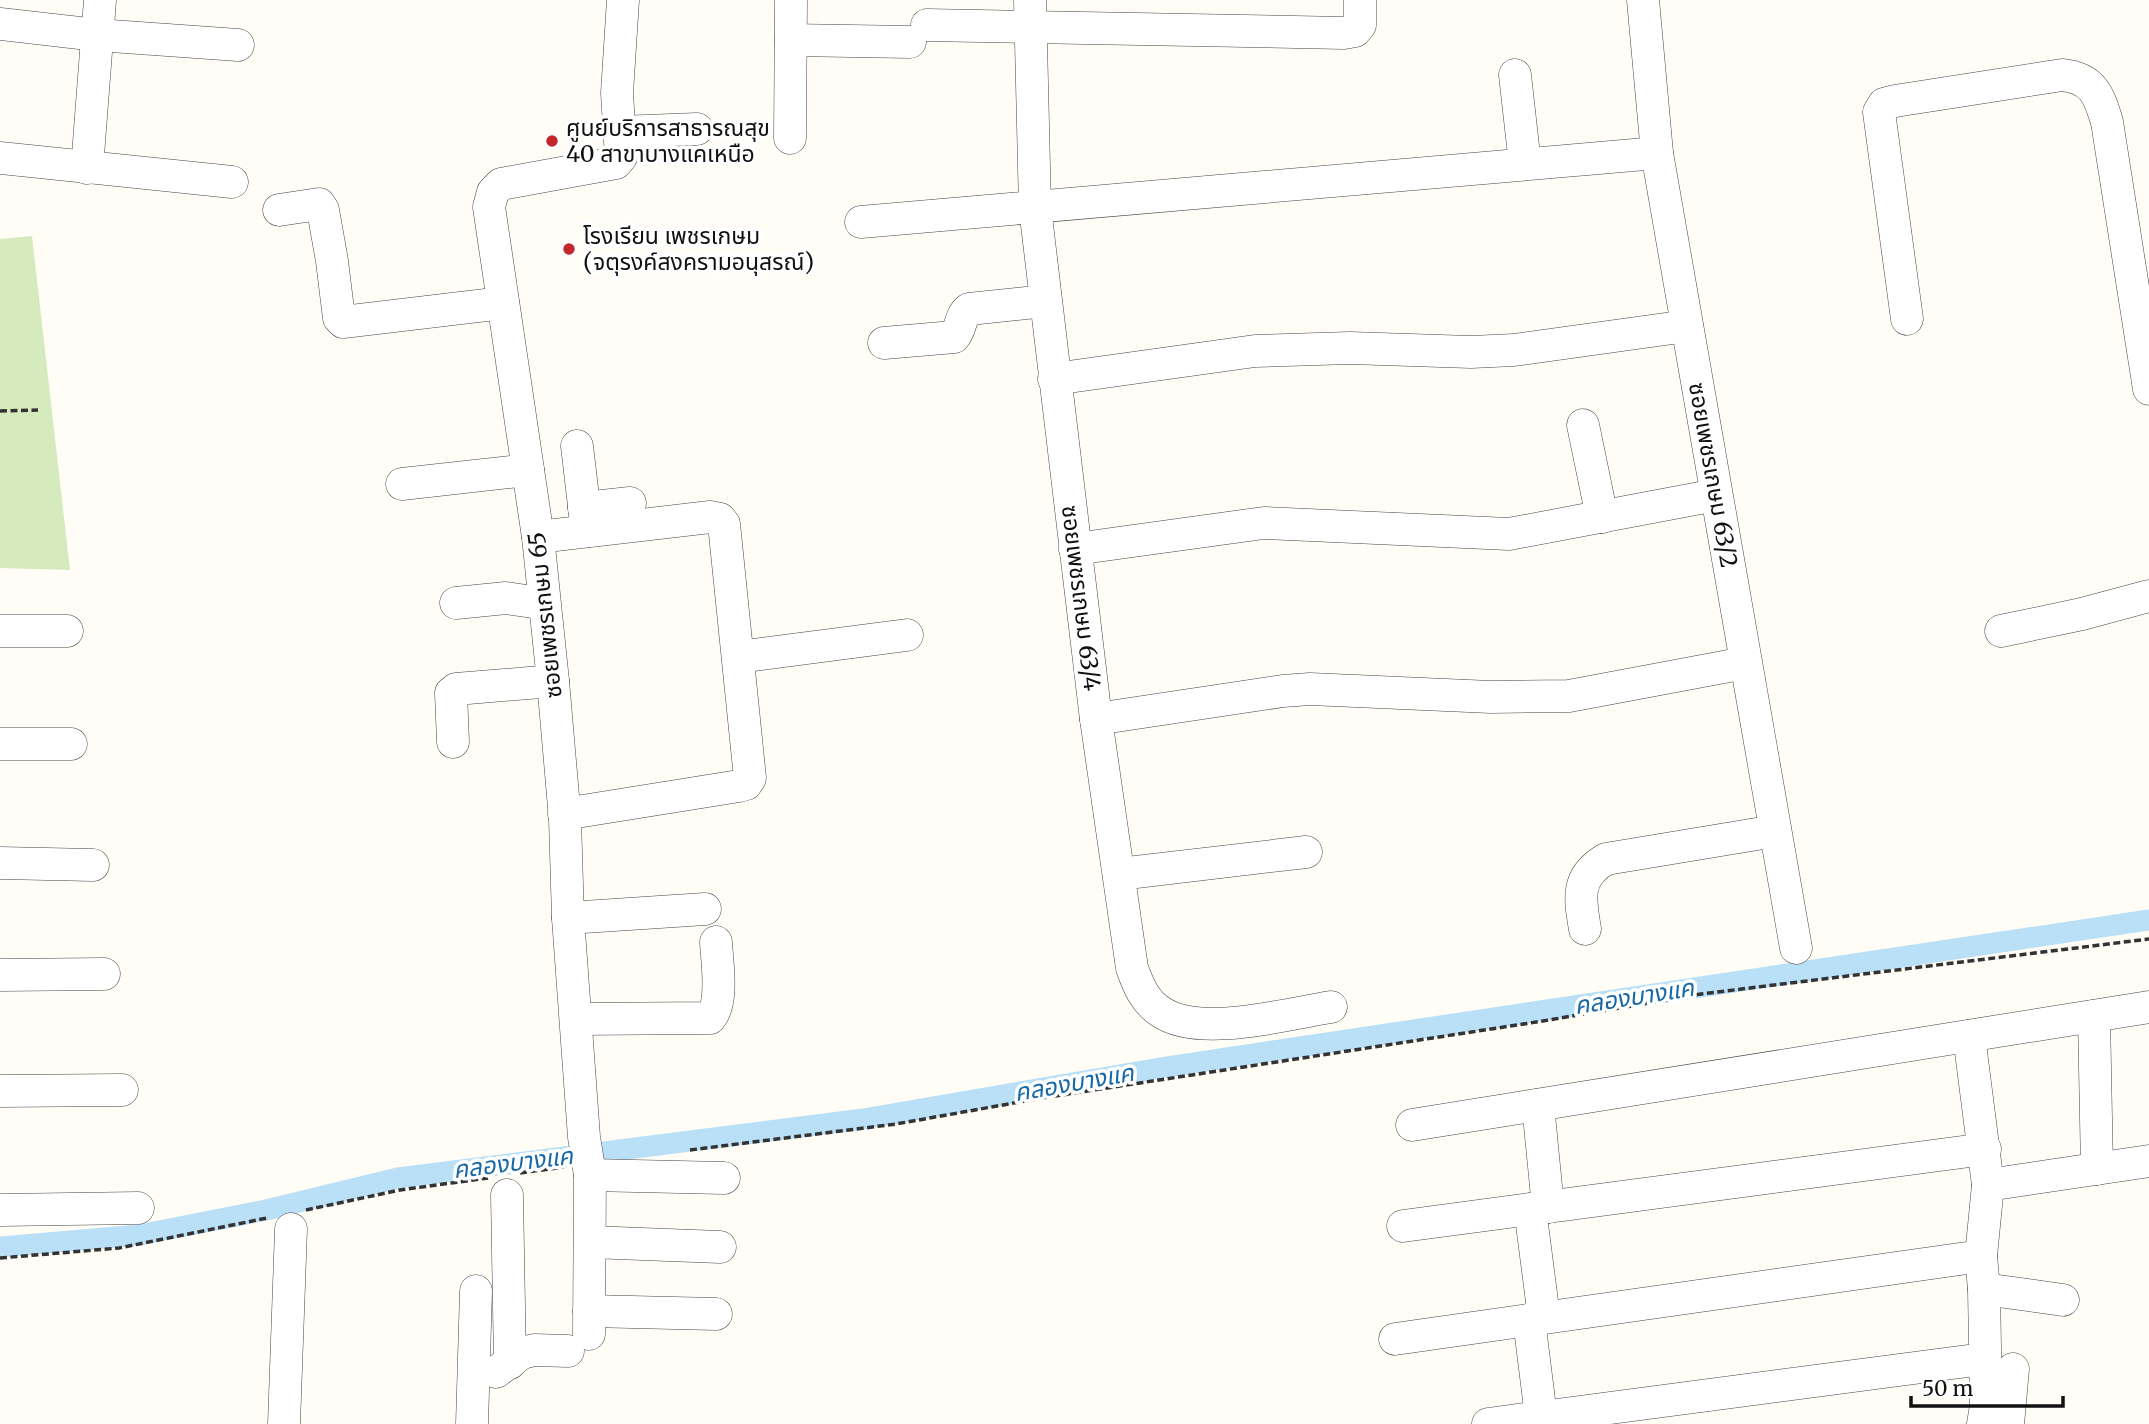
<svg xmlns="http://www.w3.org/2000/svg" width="2149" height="1424" font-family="Merriweather,'Noto Sans Thai',serif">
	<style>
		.green { fill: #d5ebbd }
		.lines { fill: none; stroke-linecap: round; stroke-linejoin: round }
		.canal { stroke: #b9e0f7; stroke-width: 21 }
		.minor-casing { stroke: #444; stroke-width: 33 }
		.path { stroke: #333; stroke-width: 3.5; stroke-dasharray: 7 3.5; stroke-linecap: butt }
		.minor { stroke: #fff; stroke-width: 32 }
		.poi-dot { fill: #c4262e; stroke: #fff; stroke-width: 2.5 }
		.labels { text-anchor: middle; stroke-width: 7; stroke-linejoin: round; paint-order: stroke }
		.poi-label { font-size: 23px; fill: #111; stroke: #fff; text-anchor: start }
		.street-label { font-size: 23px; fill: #111; stroke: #fff }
		.water-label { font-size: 24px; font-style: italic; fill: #1768a6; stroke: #fff }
	</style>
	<rect width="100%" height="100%" fill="#fffdf5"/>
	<polygon class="green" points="32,236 70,570 0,568 0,239"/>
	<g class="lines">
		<polyline class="canal" points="0,1247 139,1235 266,1210 398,1178 863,1119 1166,1067 2149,920"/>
		<defs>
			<g id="minor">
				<path d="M1030,0l5,208 61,511 36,249c6,17 13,34 29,44 39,26 125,2 170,-5"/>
				<polyline points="1643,0 1657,153 1796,948"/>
				<polyline points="0,24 97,35 238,45"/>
				<polyline points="927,25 1344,33 1355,31 1360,25 1360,0"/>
				<polyline points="791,40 910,42"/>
				<polyline points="1515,75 1525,164"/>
				<polyline points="620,132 697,129"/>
				<polyline points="790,138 791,0"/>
				<polyline points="0,158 232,182"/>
				<polyline points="87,168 100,0"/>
				<polyline points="279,210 319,204 323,210 332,261 339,318 343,322 503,303"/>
				<polyline points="861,222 1657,153"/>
				<path d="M1907,319l-28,-207 5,-8 11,-3 167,-26c31,3 37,20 45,47l42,267"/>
				<path d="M884,343l70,-6c8,-9 5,-20 15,-28l76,-8"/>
				<polyline points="1054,379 1255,351 1350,348 1471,352 1514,350 1687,326"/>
				<polyline points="1583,425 1602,517"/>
				<polyline points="577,446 587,531"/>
				<polyline points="402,484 528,470"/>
				<polyline points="584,508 630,503"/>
				<polyline points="538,537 710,517 720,519 724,524 750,778 746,784 739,786 564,814"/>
				<polyline points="1075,549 1264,523 1509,534 1716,495"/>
				<polyline points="456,603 506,598 533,602 543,599"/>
				<polyline points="0,631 67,631"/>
				<polyline points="2001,631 2082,614 2149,596"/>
				<polyline points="738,657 907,635"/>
				<polyline points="1096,719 1283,691 1310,689 1491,697 1569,696 1745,663"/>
				<polyline points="453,742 451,693 456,689 553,681"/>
				<polyline points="0,744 71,744"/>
				<polyline points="0,863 93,865"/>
				<polyline points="1119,874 1306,852"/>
				<polyline points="568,918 705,909"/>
				<path d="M1585,929c-5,-30 -10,-52 21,-70l169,-28"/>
				<polyline points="0,975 104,974"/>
				<polyline points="2094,1016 2097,1169"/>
				<path d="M576,1019l134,-1c14,-15 7,-56 6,-76"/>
				<polyline points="1969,1036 1988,1185 1981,1256 1984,1289 1986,1406 1983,1424"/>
				<polyline points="0,1091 122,1090"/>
				<polyline points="1538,1105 1548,1207"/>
				<polyline points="1412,1125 2149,1007"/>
				<polyline points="590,1175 724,1178"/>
				<polyline points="1988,1185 2149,1161"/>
				<polyline points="507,1195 510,1363"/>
				<polyline points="1530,1209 1544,1317"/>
				<polyline points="0,1210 138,1208"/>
				<polyline points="1403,1226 1985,1149"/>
				<polyline points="590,1242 720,1247"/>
				<polyline points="1984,1289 2063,1300"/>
				<polyline points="589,1311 716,1314"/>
				<polyline points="1529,1320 1542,1424"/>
				<polyline points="589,1334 590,1175 584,1137 568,918 565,819 553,681 538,537 489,207 493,192 501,184 616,163 621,157 617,93 623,0"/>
				<polyline points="1395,1339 1981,1256"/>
				<polyline points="496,1372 522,1353 534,1350 568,1351"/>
				<polyline points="284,1424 291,1229"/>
				<polyline points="472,1424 476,1291"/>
				<polyline points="1488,1424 1983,1359"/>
				<polyline points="2008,1424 2013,1369"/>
			</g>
		</defs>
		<use href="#minor" class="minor-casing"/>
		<g class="path">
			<polyline points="0,411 38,410"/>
			<polyline points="690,1150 896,1124 1042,1098 1543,1021 1701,994 2149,939"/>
			<polyline points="520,1173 564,1167"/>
			<polyline points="306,1210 400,1190 488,1178"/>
			<polyline points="0,1258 119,1248 267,1218"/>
		</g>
		<use href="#minor" class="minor"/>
	</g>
	<g class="poi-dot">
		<circle cx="552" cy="141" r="7"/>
		<circle cx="569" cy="249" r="7"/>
	</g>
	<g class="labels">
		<g class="poi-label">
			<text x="566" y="136">ศูนย์บริการสาธารณสุข<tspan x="566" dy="26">40 สาขาบางแคเหนือ</tspan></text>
			<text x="583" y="244">โรงเรียน เพชรเกษม<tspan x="583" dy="26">(จตุรงค์สงครามอนุสรณ์)</tspan></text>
		</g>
		<g class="street-label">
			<text transform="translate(1713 475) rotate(80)" y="8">ซอยเพชรเกษม 63/2</text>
			<text transform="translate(1081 598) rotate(83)" y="8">ซอยเพชรเกษม 63/4</text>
			<text transform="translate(545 615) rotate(-96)" y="8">ซอยเพชรเกษม 65</text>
		</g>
		<g class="water-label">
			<text transform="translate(1634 997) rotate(-9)" y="8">คลองบางแค</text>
			<text transform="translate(1074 1083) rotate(-10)" y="8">คลองบางแค</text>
			<text transform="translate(513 1163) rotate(-7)" y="8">คลองบางแค</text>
		</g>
	</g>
	<path d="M1911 1396v10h152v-10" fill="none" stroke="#111111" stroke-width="3.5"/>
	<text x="1922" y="1396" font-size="21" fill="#111111" stroke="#ffffff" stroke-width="5" paint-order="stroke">50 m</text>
</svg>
